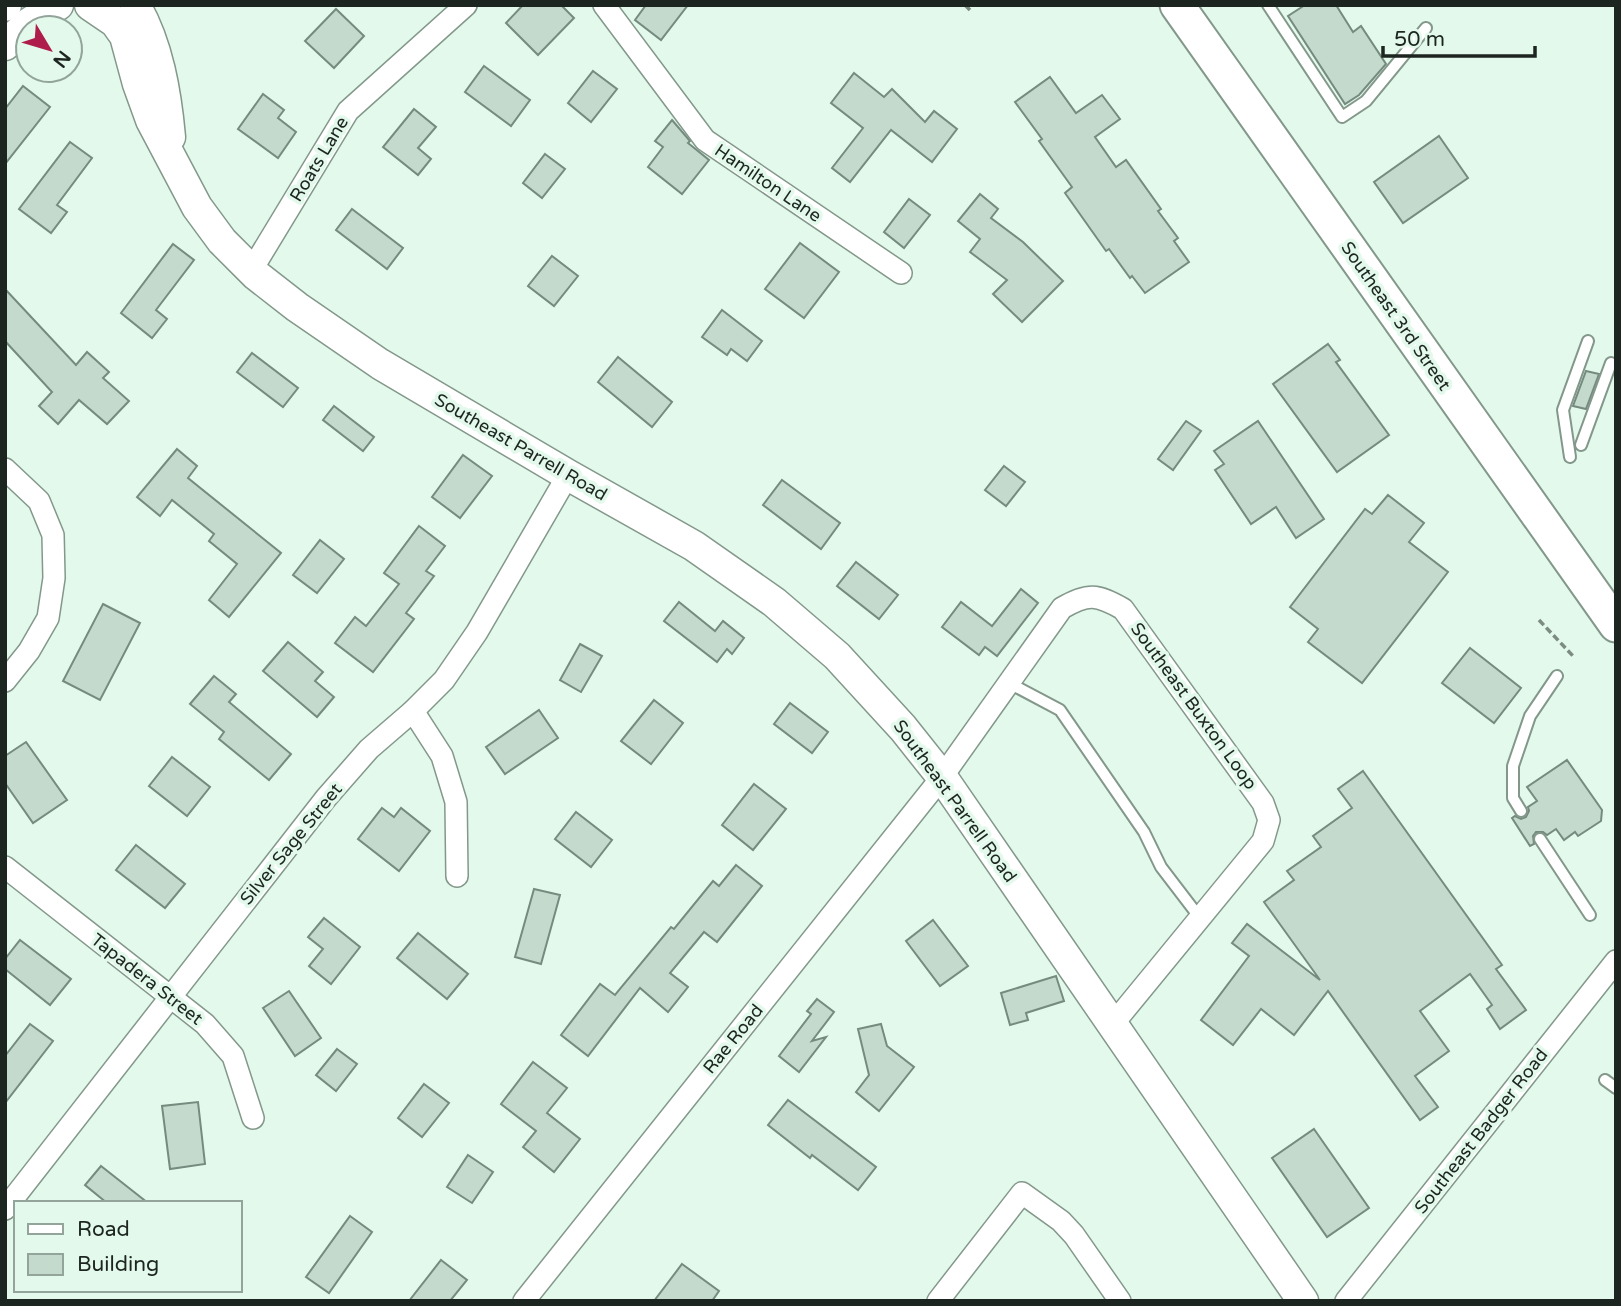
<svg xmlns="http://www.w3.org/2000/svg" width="1621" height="1306" font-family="'Varela Round',sans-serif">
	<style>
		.building { fill: #c3dacc; stroke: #768b7f; stroke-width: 2 }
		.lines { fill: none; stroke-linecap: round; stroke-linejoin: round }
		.lane-casing { stroke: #83988b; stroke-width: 14 }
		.street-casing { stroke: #83988b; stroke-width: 24 }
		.secondary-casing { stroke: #83988b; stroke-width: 33 }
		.primary-casing { stroke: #83988b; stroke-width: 37 }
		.path { stroke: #7d8c83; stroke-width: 3.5; stroke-dasharray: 7 3.5; stroke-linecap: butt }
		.lane { stroke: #fff; stroke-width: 10 }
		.street { stroke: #fff; stroke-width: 21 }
		.secondary { stroke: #fff; stroke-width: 30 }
		.primary { stroke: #fff; stroke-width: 33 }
		.labels { text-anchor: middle; stroke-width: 7; stroke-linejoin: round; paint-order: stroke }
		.street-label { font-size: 18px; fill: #1d2520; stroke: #e2f9eb }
	</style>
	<rect width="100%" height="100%" fill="#e2f9eb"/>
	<g class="building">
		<polygon points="523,5 561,5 574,18 538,55 506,23"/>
		<polygon points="646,5 688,5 661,40 635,20"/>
		<polygon points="1305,5 1336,5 1353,32 1361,26 1386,64 1359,95 1345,104 1288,16"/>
		<polygon points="336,9 364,36 334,68 305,41"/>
		<polygon points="484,66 530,100 511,126 465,92"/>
		<polygon points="593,71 617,89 591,122 568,103"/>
		<polygon points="854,73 884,97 892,89 925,122 934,111 957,129 932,162 891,130 850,182 832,168 863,128 831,103"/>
		<polygon points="1050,77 1076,113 1102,95 1120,119 1095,137 1116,167 1126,160 1161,209 1158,211 1178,238 1174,241 1189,262 1145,293 1132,276 1130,278 1109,249 1106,251 1065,193 1072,187 1039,141 1042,139 1015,102"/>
		<polygon points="23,86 50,107 5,164 5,109"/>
		<polygon points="263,94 284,110 278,118 296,132 278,158 238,129"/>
		<polygon points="414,109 436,127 418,148 431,159 418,175 383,147"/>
		<polygon points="672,120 690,141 688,143 709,160 682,194 648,167 663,147 655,141"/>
		<polygon points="1439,136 1468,178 1403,223 1374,182"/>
		<polygon points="70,142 92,158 57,205 67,212 51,233 19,209"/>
		<polygon points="545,154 565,169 542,198 523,183"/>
		<polygon points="980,194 998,209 991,218 1023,242 1063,281 1022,322 993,294 1007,280 970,252 980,239 958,221"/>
		<polygon points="909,199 930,215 904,248 884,232"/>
		<polygon points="352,209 403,248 387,269 336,230"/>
		<polygon points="800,243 839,272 804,318 765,289"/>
		<polygon points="173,244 194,260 156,310 167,319 152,338 121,313"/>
		<polygon points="552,256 578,276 554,306 528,286"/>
		<polygon points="5,289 76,365 87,352 109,372 103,378 129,401 107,424 79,400 58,424 39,406 52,392 5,341"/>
		<polygon points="722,310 762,341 747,361 731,349 727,355 702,337"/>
		<polygon points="1328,344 1340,360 1336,362 1389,435 1337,472 1273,384"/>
		<polygon points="252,353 298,388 283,407 237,372"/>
		<polygon points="618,357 672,402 652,427 598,382"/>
		<polygon points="1586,371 1599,374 1586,409 1573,406"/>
		<polygon points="334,406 374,437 363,451 323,420"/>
		<polygon points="1186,421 1201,431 1173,470 1158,459"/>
		<polygon points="1258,421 1324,519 1296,538 1276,507 1251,524 1215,470 1224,464 1214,451"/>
		<polygon points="177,449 197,466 188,478 281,553 229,617 209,600 237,564 209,541 214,534 172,500 160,516 137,497"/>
		<polygon points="463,455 492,476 460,518 432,497"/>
		<polygon points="1004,466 1025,482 1006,506 985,490"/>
		<polygon points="782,480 840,523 821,549 763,505"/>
		<polygon points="1388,495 1424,523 1409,542 1448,572 1362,683 1308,642 1318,629 1290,607 1365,509 1372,514"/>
		<polygon points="419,526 445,546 426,571 434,576 406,613 414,619 373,672 335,643 355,617 366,626 399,584 384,573"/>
		<polygon points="320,540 344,559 317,593 293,575"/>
		<polygon points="856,562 898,595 879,619 837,586"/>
		<polygon points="1021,589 1038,603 997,656 985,647 979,655 942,627 961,602 992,626"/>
		<polygon points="679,602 715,631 723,621 744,638 732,654 727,649 717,662 664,621"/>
		<polygon points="103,604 140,623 100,700 63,681"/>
		<polygon points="288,642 323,672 315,681 334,697 317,717 263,671"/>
		<polygon points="580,644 602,656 581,692 560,680"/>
		<polygon points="1470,648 1521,688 1494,723 1442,683"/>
		<polygon points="214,676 236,694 229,702 291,754 269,780 219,739 224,732 190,704"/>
		<polygon points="654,700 683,723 651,764 621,741"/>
		<polygon points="790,703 828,732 812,753 774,724"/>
		<polygon points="539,710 558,738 505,774 486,747"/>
		<polygon points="26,742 67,800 33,823 5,783 5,756"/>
		<polygon points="172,757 210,787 187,816 149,786"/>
		<polygon points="1567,760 1602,810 1601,821 1578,836 1575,832 1564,840 1556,829 1547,835 1543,832 1536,832 1533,836 1534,844 1530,846 1512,818 1515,816 1521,819 1526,817 1529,811 1528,807 1537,801 1527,787"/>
		<polygon points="1363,771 1502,965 1496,969 1526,1010 1500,1029 1487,1009 1492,1005 1470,974 1420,1011 1449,1051 1415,1076 1438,1107 1420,1120 1328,991 1294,1035 1261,1009 1233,1045 1201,1020 1249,956 1232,943 1247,924 1320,980 1264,902 1294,880 1287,871 1321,847 1313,836 1352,808 1338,789"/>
		<polygon points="754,784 786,809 753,850 722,825"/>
		<polygon points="382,808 394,817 401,808 430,831 399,871 358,839"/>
		<polygon points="576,812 612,840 591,867 555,839"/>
		<polygon points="136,845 185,884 165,908 116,870"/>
		<polygon points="736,865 762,886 717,942 704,932 670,973 688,987 668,1012 640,988 588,1056 561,1035 600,984 615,995 671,927 674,929 713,881 719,886"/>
		<polygon points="534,889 560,895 541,964 515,957"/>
		<polygon points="324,918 360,947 331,984 309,966 323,949 308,937"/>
		<polygon points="933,920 968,966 940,986 906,941"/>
		<polygon points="418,933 468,974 447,999 397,958"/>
		<polygon points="20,940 71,979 50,1005 5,969 5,959"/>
		<polygon points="1056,976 1064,1001 1026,1013 1028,1020 1010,1025 1001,993"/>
		<polygon points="289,991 321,1038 295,1056 263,1008"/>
		<polygon points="817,999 834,1012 812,1041 826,1037 799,1072 779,1056 811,1014 807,1011"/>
		<polygon points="30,1024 53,1041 5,1103 5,1056"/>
		<polygon points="881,1024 887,1046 914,1067 879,1111 856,1092 869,1075 858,1029"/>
		<polygon points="337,1049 357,1064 336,1091 316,1075"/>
		<polygon points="533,1062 567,1088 547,1113 580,1139 554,1172 523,1147 536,1131 501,1104"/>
		<polygon points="424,1084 449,1103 422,1137 398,1118"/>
		<polygon points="788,1100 876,1167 858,1190 812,1155 810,1158 768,1125"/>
		<polygon points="198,1102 205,1164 170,1169 162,1106"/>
		<polygon points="1314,1129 1369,1208 1327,1237 1272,1158"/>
		<polygon points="468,1155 493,1172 472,1203 447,1187"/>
		<polygon points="101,1166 148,1203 107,1203 85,1185"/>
		<polygon points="350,1216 372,1232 329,1293 306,1277"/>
		<polygon points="441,1260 467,1280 450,1301 409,1301"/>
		<polygon points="682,1264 719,1291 712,1301 654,1301"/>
	</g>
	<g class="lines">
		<defs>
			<g id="lane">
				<polyline points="1268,5 1342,117 1366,101 1426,28"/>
				<polyline points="1581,445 1611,363"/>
				<polyline points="1570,457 1563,410 1588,341"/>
				<polyline points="1009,683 1060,710 1144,832 1161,867 1200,918"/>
				<polyline points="1521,811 1513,798 1513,766 1530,716 1557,676"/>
				<polyline points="1540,839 1590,915"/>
				<polyline points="1605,1080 1616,1088"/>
			</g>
			<g id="street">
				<polyline points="604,5 705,140 901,273"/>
				<polyline points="251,271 348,111 466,5"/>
				<polyline points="5,469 39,501 53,535 54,578 48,618 29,651 5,681"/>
				<polyline points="413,711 442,756 456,802 457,876"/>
				<polyline points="5,867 205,1024 233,1056 253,1118"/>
				<polyline points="5,1209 326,798 369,749 413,711 444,680 477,632 568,475"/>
				<path d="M524,1301l418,-524 120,-169c26,-15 35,-14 61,1l140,194 6,17 -6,21 -150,183"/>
				<polyline points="938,1301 1022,1193 1061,1221 1074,1235 1120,1301"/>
				<polyline points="1346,1301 1616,961"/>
			</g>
			<g id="secondary">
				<polyline points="90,5 115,22 125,36 138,84 151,120 197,207 222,241 256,275 297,307 380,364 568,475 694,546 774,602 837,656 903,728 942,777 1303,1301"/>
				<path d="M135,5c23,39 31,88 35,132"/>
				<polyline points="5,6 6,5"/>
				<polyline points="5,45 29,23 58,5"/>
			</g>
			<polyline id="primary" points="1177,5 1616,625"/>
		</defs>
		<use href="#lane" class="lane-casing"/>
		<use href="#street" class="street-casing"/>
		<use href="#secondary" class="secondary-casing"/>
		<use href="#primary" class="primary-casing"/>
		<g class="path">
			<polyline points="965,5 972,12"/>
			<polyline points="1539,620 1573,656"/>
		</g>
		<use href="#lane" class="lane"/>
		<use href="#street" class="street"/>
		<use href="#secondary" class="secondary"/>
		<use href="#primary" class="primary"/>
	</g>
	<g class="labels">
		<g class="street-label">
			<text transform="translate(319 159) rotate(-59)" y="6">Roats Lane</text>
			<text transform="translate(768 183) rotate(34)" y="6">Hamilton Lane</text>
			<text transform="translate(1396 316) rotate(55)" y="6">Southeast 3rd Street</text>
			<text transform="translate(521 447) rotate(30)" y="6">Southeast Parrell Road</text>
			<text transform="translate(1194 706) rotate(54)" y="6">Southeast Buxton Loop</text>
			<text transform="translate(955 801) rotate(54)" y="6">Southeast Parrell Road</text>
			<text transform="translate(291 844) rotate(-51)" y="6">Silver Sage Street</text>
			<text transform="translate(147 979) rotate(38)" y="6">Tapadera Street</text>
			<text transform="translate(733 1039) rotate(-51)" y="6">Rae Road</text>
			<text transform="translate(1481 1131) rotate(-52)" y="6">Southeast Badger Road</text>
		</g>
	</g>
	<rect width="1621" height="1306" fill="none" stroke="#1d2520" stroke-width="14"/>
	<rect x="14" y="1201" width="228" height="91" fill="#e2f9eb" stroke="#93a49a" stroke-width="2"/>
	<rect x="28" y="1224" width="35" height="10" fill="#ffffff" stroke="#93a49a" stroke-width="2"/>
	<text x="77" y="1236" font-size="21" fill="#1d2520">Road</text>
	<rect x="28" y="1254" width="35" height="21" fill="#c3dacc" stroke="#93a49a" stroke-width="2"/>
	<text x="77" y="1271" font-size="21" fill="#1d2520">Building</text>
	<g transform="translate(49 49) rotate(128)"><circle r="33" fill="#e2f9eb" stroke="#93a49a" stroke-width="2"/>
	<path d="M0-5L12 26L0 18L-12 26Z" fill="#af1d4c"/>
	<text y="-10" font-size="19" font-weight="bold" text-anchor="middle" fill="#1d2520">N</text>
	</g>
	<path d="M1383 46v10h152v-10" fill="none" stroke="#1d2520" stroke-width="3.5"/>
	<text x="1394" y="46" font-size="21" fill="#1d2520" stroke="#e2f9eb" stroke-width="5" paint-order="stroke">50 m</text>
</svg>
